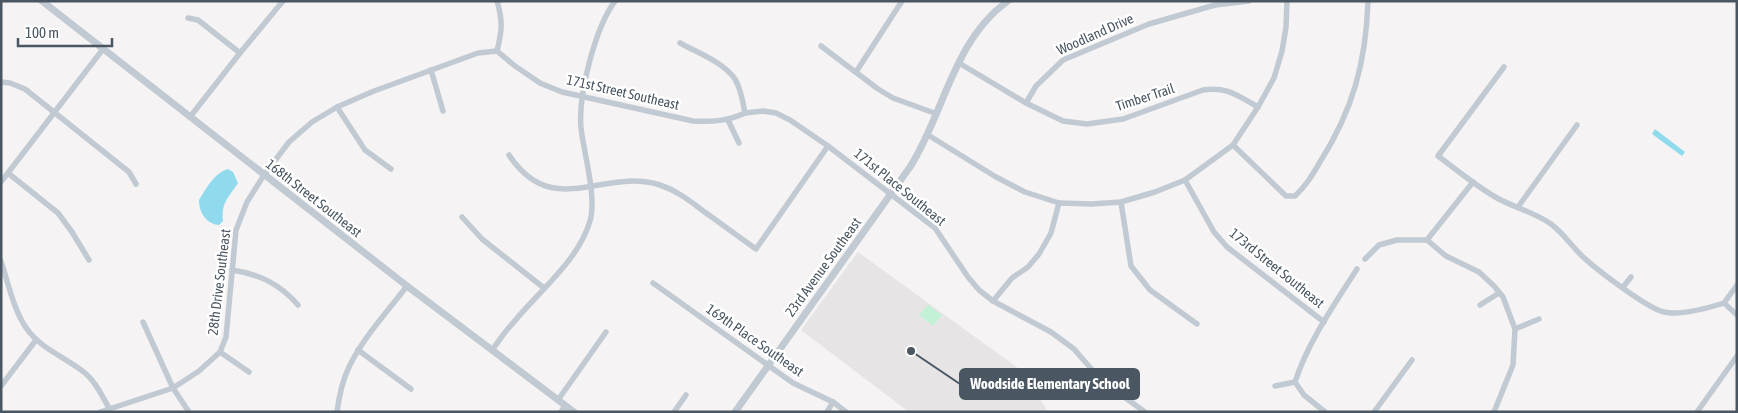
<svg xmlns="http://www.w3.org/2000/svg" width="1738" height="413" font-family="'Asap Condensed',sans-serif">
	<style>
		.education { fill: #e6e4e5 }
		.green { fill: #c3f1d5 }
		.water { fill: #90daee }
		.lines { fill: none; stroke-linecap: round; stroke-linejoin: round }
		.minor { stroke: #c1cad2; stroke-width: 5.5 }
		.tertiary { stroke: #c1cad2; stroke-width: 7 }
		.labels { text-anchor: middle; stroke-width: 5; stroke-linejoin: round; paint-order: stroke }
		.street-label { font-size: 14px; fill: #4a5661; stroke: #fff }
		.leader { fill: none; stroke: #4a5661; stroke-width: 2 }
		.callout-dot { fill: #4a5661; stroke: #fff; stroke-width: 2 }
		.callout { fill: #4a5661; stroke: #4a5661; stroke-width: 2 }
		.callout-label { font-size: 15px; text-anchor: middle; font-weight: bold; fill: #fff }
	</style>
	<rect width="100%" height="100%" fill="#f5f3f3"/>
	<polygon class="education" points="858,252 1022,371 1048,412 909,412 801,330"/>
	<polygon class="green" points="928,305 942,315 933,326 919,315"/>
	<g class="water">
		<polygon points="1655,129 1685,152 1682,156 1652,134"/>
		<path d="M228,169l5,3 5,11c-9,14 -17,19 -15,38l-4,4c-13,-1 -20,-13 -20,-25 7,-11 15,-27 29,-31z"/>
	</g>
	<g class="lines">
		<g class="minor">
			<path d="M497,1c6,20 5,30 0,50l18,15 25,17 22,9 131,29c20,1 35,0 52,-8"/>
			<polyline points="188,18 198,20 240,53"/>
			<path d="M680,43c18,10 43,19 55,36 6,10 8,23 10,34l18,-2 13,2 14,7 38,26 107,82 33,49 11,13 14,11 58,31 23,17 20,23 26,22 25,18"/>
			<polyline points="821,46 878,89 893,98 937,114"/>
			<path d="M959,63l67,40 37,18 24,3 36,-5 80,-29c24,-4 35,6 55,17"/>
			<path d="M1504,67l-66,89c19,14 38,30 59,42 18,10 37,14 54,26 12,9 19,20 29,30 13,13 68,55 84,58 17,4 44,-4 60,-9"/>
			<polyline points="431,70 443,111"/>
			<polyline points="856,72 902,1"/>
			<polyline points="1,82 10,83 25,89 129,172 136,184"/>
			<polyline points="1026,103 1036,86 1063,60 1149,24 1215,5 1249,1"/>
			<polyline points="337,107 365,150 391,169"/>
			<polyline points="190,117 240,53 283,1"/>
			<polyline points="728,120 739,143"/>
			<polyline points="928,135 996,177 1025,192 1059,203 1092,204 1121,202 1155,192 1185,180 1233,145 1258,107 1274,78 1282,51 1286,27 1287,1"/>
			<path d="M1233,145l53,51h9c11,-10 18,-22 25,-34 33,-52 46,-100 48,-161"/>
			<path d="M509,155c44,66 93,12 151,30 18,6 31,17 46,28 17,12 33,24 50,36l72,-103"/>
			<polyline points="8,173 58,213 72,232 89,260"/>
			<polyline points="1185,180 1214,232 1227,247 1324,322"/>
			<polyline points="1,182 103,49"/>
			<polyline points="1121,202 1131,266 1150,290 1197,324"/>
			<polyline points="1518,207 1577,125"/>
			<polyline points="462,217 482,239 544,288"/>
			<polyline points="1427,240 1446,256 1479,272 1494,286 1503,297 1515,329 1513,365 1494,412"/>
			<polyline points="1427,240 1473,182"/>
			<polyline points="1365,259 1379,245 1397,240 1427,240"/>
			<path d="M1,261c7,21 13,51 26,68 14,20 40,29 58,44 11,9 17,23 24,35"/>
			<path d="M232,270c27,4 48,14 66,35"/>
			<polyline points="653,283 793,383 833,402 846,412"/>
			<polyline points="1623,287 1631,277"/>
			<polyline points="993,301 1012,278 1028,267 1039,254 1051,233 1059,203"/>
			<polyline points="1724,303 1737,285"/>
			<polyline points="1724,303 1737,315"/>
			<polyline points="1480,305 1499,293"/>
			<polyline points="143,322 173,388 189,412"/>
			<polyline points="1515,329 1539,319"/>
			<polyline points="358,350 411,389"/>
			<path d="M492,350c7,-9 13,-19 21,-27 25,-31 66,-63 77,-102 7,-24 -6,-67 -9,-93 -3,-33 14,-100 34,-127"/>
			<polyline points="220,352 249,372"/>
			<path d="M1295,382c13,-40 39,-77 62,-113"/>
			<polyline points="1,386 36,340"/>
			<polyline points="1275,386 1295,382 1304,395 1325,412"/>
			<polyline points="558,400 606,332"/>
			<polyline points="100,412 173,388 199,371 220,352 226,337 236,230 247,202 264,175 289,142 312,122 337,107 374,91 478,53 497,51"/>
			<path d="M337,412c2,-15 5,-31 12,-45 14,-29 38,-55 58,-81"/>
			<polyline points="561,412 565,405"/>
			<polyline points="674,412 686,395"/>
			<polyline points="827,412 833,402"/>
			<polyline points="1374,412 1412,360"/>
			<polyline points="1697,412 1737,356"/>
		</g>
		<g class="tertiary">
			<polyline points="42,1 407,286 574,412"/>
			<path d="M735,412l175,-245c34,-53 43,-127 98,-166"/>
		</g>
	</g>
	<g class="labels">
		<g class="street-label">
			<text transform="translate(1095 34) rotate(-24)" y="5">Woodland Drive</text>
			<text transform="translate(623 92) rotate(13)" y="5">171st Street Southeast</text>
			<text transform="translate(1145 97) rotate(-18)" y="5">Timber Trail</text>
			<text transform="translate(900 187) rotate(39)" y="5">171st Place Southeast</text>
			<text transform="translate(314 198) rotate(38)" y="5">168th Street Southeast</text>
			<text transform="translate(823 267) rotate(-54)" y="5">23rd Avenue Southeast</text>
			<text transform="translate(1277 268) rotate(39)" y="5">173rd Street Southeast</text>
			<text transform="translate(219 282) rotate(-83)" y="5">28th Drive Southeast</text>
			<text transform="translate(755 340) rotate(35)" y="5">169th Place Southeast</text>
		</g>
	</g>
	<path class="leader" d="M911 351L960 384"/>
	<circle class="callout-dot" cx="911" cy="351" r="5"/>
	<rect class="callout" x="960" y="369" width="179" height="30" rx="5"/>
	<g class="callout-label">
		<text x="1050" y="389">Woodside Elementary School</text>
	</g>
	<rect width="1738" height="413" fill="none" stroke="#4a5661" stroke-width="5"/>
	<path d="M18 38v8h94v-8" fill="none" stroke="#4a5661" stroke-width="2.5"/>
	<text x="25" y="38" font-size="15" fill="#4a5661" stroke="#ffffff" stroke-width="4" paint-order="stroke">100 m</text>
</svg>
